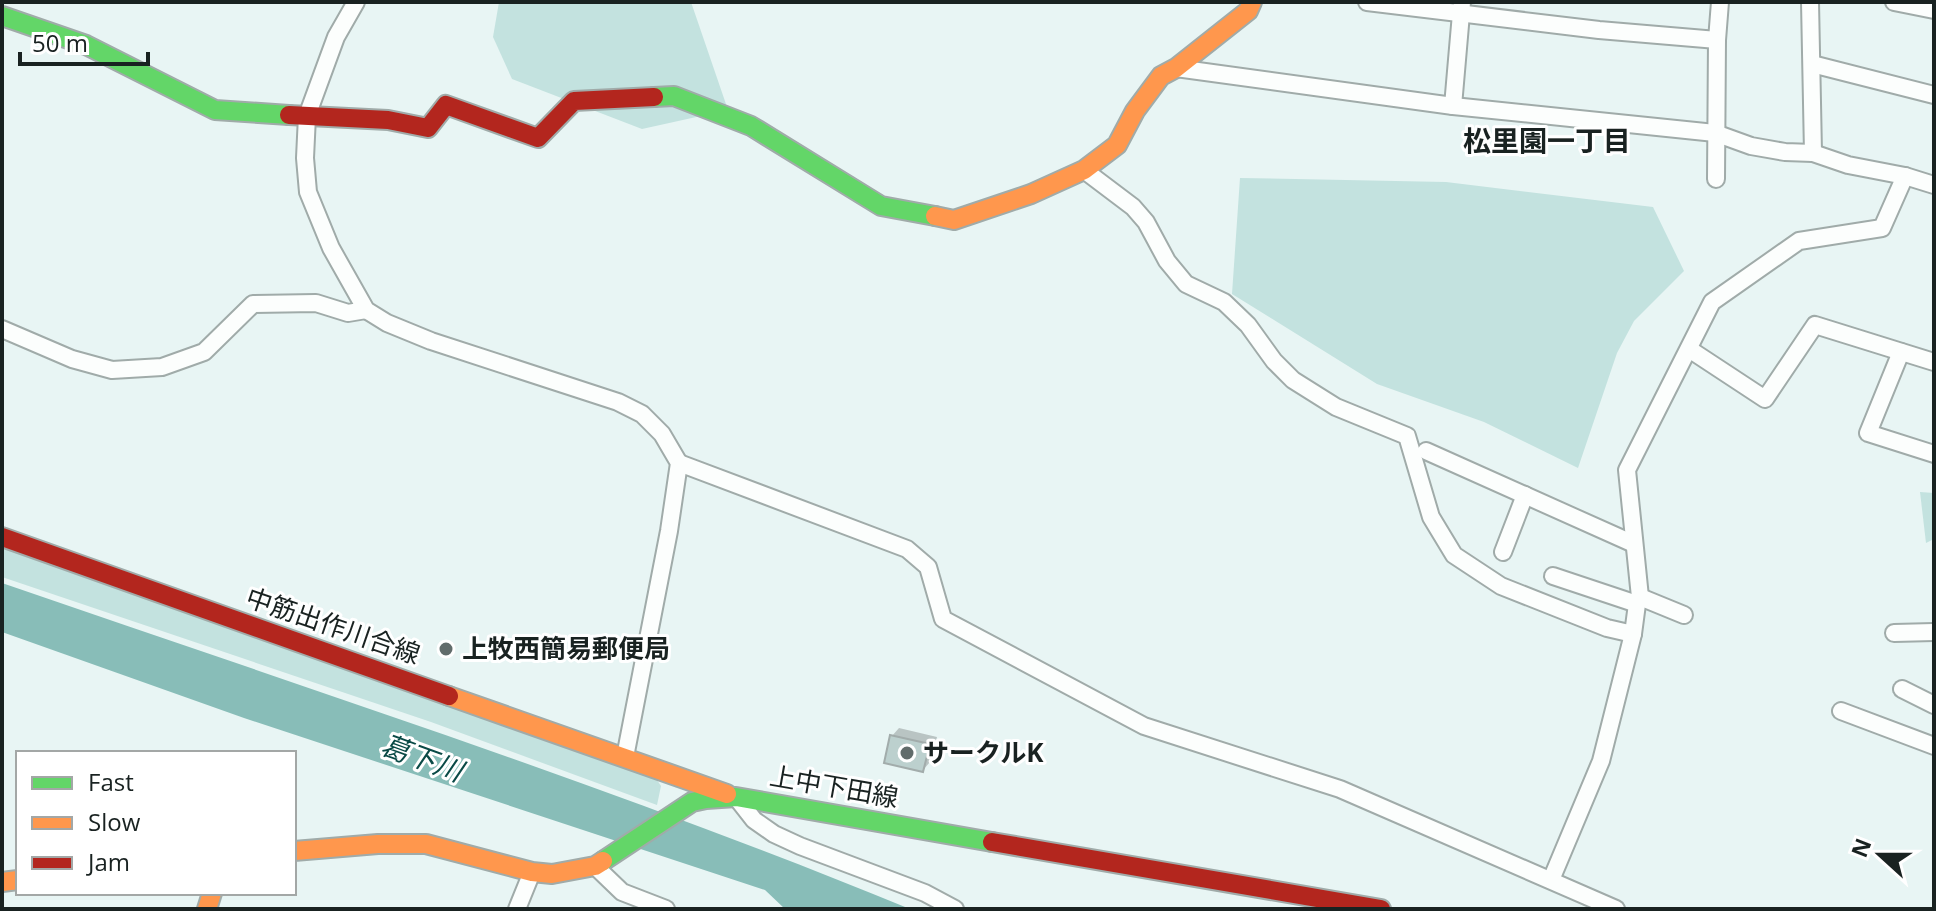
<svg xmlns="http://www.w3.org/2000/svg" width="1936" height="911" font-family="'Open Sans','Noto Sans JP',sans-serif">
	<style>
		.green { fill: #c3e2df }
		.water { fill: #88bdb8 }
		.shadow { fill: #0003 }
		.building { fill: #bcd0ce; stroke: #a2acab; stroke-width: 2 }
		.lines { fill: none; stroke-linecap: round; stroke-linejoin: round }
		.street-casing { stroke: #a0aba9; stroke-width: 20 }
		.fast-casing { stroke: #a0aba9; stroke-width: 22 }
		.slow-casing { stroke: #a0aba9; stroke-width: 22 }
		.jam-casing { stroke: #a0aba9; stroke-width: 22 }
		.street { stroke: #fcfefd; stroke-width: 16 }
		.fast { stroke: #63d668; stroke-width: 18 }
		.slow { stroke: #ff974d; stroke-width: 18 }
		.jam { stroke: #b3261e; stroke-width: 18 }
		.poi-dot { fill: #616c6b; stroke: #fff; stroke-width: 3 }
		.labels { text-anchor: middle; stroke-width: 6; stroke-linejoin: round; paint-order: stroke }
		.street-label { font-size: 26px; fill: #192221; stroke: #fff }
		.poi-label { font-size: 26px; font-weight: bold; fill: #192221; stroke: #fff; text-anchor: start }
		.neighbourhood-label { font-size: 28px; font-weight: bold; fill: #192221; stroke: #fff }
		.water-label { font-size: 28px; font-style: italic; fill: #0a4a46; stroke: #fff }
	</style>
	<rect width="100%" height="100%" fill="#e8f5f4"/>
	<g class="green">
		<polygon points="499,2 691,2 728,110 642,129 512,79 493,37"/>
		<polygon points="1240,178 1446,182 1653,207 1684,271 1634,321 1617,353 1578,468 1484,422 1377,384 1232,294"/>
		<polygon points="1920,492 1934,493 1934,539 1926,543"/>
		<polygon points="2,543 657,780 661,786 657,805 431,722 2,577"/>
	</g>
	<path class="water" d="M2,583c304,105 611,204 908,326h-125l-20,-19 -521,-172 -242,-86z"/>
	<polygon class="shadow" points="899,728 937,737 930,762 923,770 892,736"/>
	<polygon class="building" points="890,735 930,744 923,772 884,763"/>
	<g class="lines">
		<defs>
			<g id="street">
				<polyline points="356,2 336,37 307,116 305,158 308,192 331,248 366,310 387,323 431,341 618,402 642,414 662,434 679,463 669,531 625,757"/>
				<polyline points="1367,2 1599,30 1717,40"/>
				<polyline points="1810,2 1813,153"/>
				<polyline points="1894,2 1934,10"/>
				<polyline points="1812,64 1934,95"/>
				<polyline points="1176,68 1453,106 1715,133 1751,146 1785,152 1813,153 1848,165 1905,176 1934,185"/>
				<polyline points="1453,106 1462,2"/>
				<polyline points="1084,170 1133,207 1146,222 1167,261 1186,284 1224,302 1248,325 1274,361 1293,380 1336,407 1407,436 1431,517 1454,555 1501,586 1607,628 1633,634"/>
				<polyline points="1716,179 1717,40 1720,2"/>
				<polyline points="2,329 72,359 112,370 162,367 204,352 253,304 316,303 348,313 366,310"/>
				<polyline points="1689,349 1765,399 1815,325 1934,362"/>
				<polyline points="1901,352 1868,433 1934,454"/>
				<polyline points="1426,451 1634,544"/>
				<polyline points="679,463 907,549 928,567 943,619 1144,726 1340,789 1616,909"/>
				<polyline points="1503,552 1525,495"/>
				<polyline points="1553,576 1637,604"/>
				<polyline points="1640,597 1684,615"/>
				<polyline points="1894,633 1934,632"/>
				<polyline points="1902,689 1934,705"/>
				<polyline points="1841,711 1934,746"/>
				<polyline points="736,797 754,820 774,834 800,846 925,893 955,909"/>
				<polyline points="595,866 622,892 666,909"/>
				<polyline points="1551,880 1601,761 1633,634 1637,604 1640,597 1627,470 1712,302 1799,241 1882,228 1905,176"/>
				<polyline points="517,909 532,872"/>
			</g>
			<g id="fast">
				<polyline points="2,16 86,45 215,110 289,115"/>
				<polyline points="654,97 674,96 751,126 881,206 935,216"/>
				<polyline points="603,861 692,802 706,799 736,797 992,842"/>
			</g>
			<g id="slow">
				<polyline points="935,216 954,220 1031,194 1084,170 1117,145 1135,111 1161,76 1176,68 1248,11 1252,2"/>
				<polyline points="449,696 727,794"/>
				<polyline points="294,851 378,844 426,844 532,872 552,874 595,866 603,861"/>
				<polyline points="2,882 18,880"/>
				<polyline points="207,909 212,893"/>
			</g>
			<g id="jam">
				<polyline points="289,115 388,120 428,128 446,105 538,138 574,101 654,97"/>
				<polyline points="2,537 449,696"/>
				<polyline points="992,842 1381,909"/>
			</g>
		</defs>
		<use href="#street" class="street-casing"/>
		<use href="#fast" class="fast-casing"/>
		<use href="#slow" class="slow-casing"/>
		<use href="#jam" class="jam-casing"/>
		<use href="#street" class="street"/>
		<use href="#fast" class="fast"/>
		<use href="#slow" class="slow"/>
		<use href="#jam" class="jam"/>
	</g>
	<g class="poi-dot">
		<circle cx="446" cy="649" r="8"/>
		<circle cx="907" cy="753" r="8"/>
	</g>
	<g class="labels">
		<g class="street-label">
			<text transform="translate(333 626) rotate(19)" y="9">中筋出作川合線</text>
			<text transform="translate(834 787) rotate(10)" y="9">上中下田線</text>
		</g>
		<g class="poi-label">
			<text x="462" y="658">上牧西簡易郵便局</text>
			<text x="923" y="762">サークルK</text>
		</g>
		<g class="neighbourhood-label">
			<text x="1547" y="151">松里園一丁目</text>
		</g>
		<g class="water-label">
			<text transform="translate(422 758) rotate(20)" y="10">葛下川</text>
		</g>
	</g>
	<rect width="1936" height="911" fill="none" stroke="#192221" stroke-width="8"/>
	<rect x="16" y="751" width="280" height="144" fill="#ffffff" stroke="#a3a7a6" stroke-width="2"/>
	<rect x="32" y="777" width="40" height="12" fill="#63d668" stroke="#a3a7a6" stroke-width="2"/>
	<text x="88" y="791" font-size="24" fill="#192221">Fast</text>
	<rect x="32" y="817" width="40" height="12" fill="#ff974d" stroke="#a3a7a6" stroke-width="2"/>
	<text x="88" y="831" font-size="24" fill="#192221">Slow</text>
	<rect x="32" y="857" width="40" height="12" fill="#b3261e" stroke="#a3a7a6" stroke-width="2"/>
	<text x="88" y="871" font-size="24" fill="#192221">Jam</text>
	<g transform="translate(1880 855) rotate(291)" stroke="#ffffff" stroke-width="6" paint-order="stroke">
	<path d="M0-6L14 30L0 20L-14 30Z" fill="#192221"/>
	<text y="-12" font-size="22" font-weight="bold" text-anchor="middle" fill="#192221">N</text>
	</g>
	<path d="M20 52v12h128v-12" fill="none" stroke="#192221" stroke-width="4"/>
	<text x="32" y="52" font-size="24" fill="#192221" stroke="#ffffff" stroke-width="6" paint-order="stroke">50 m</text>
</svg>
